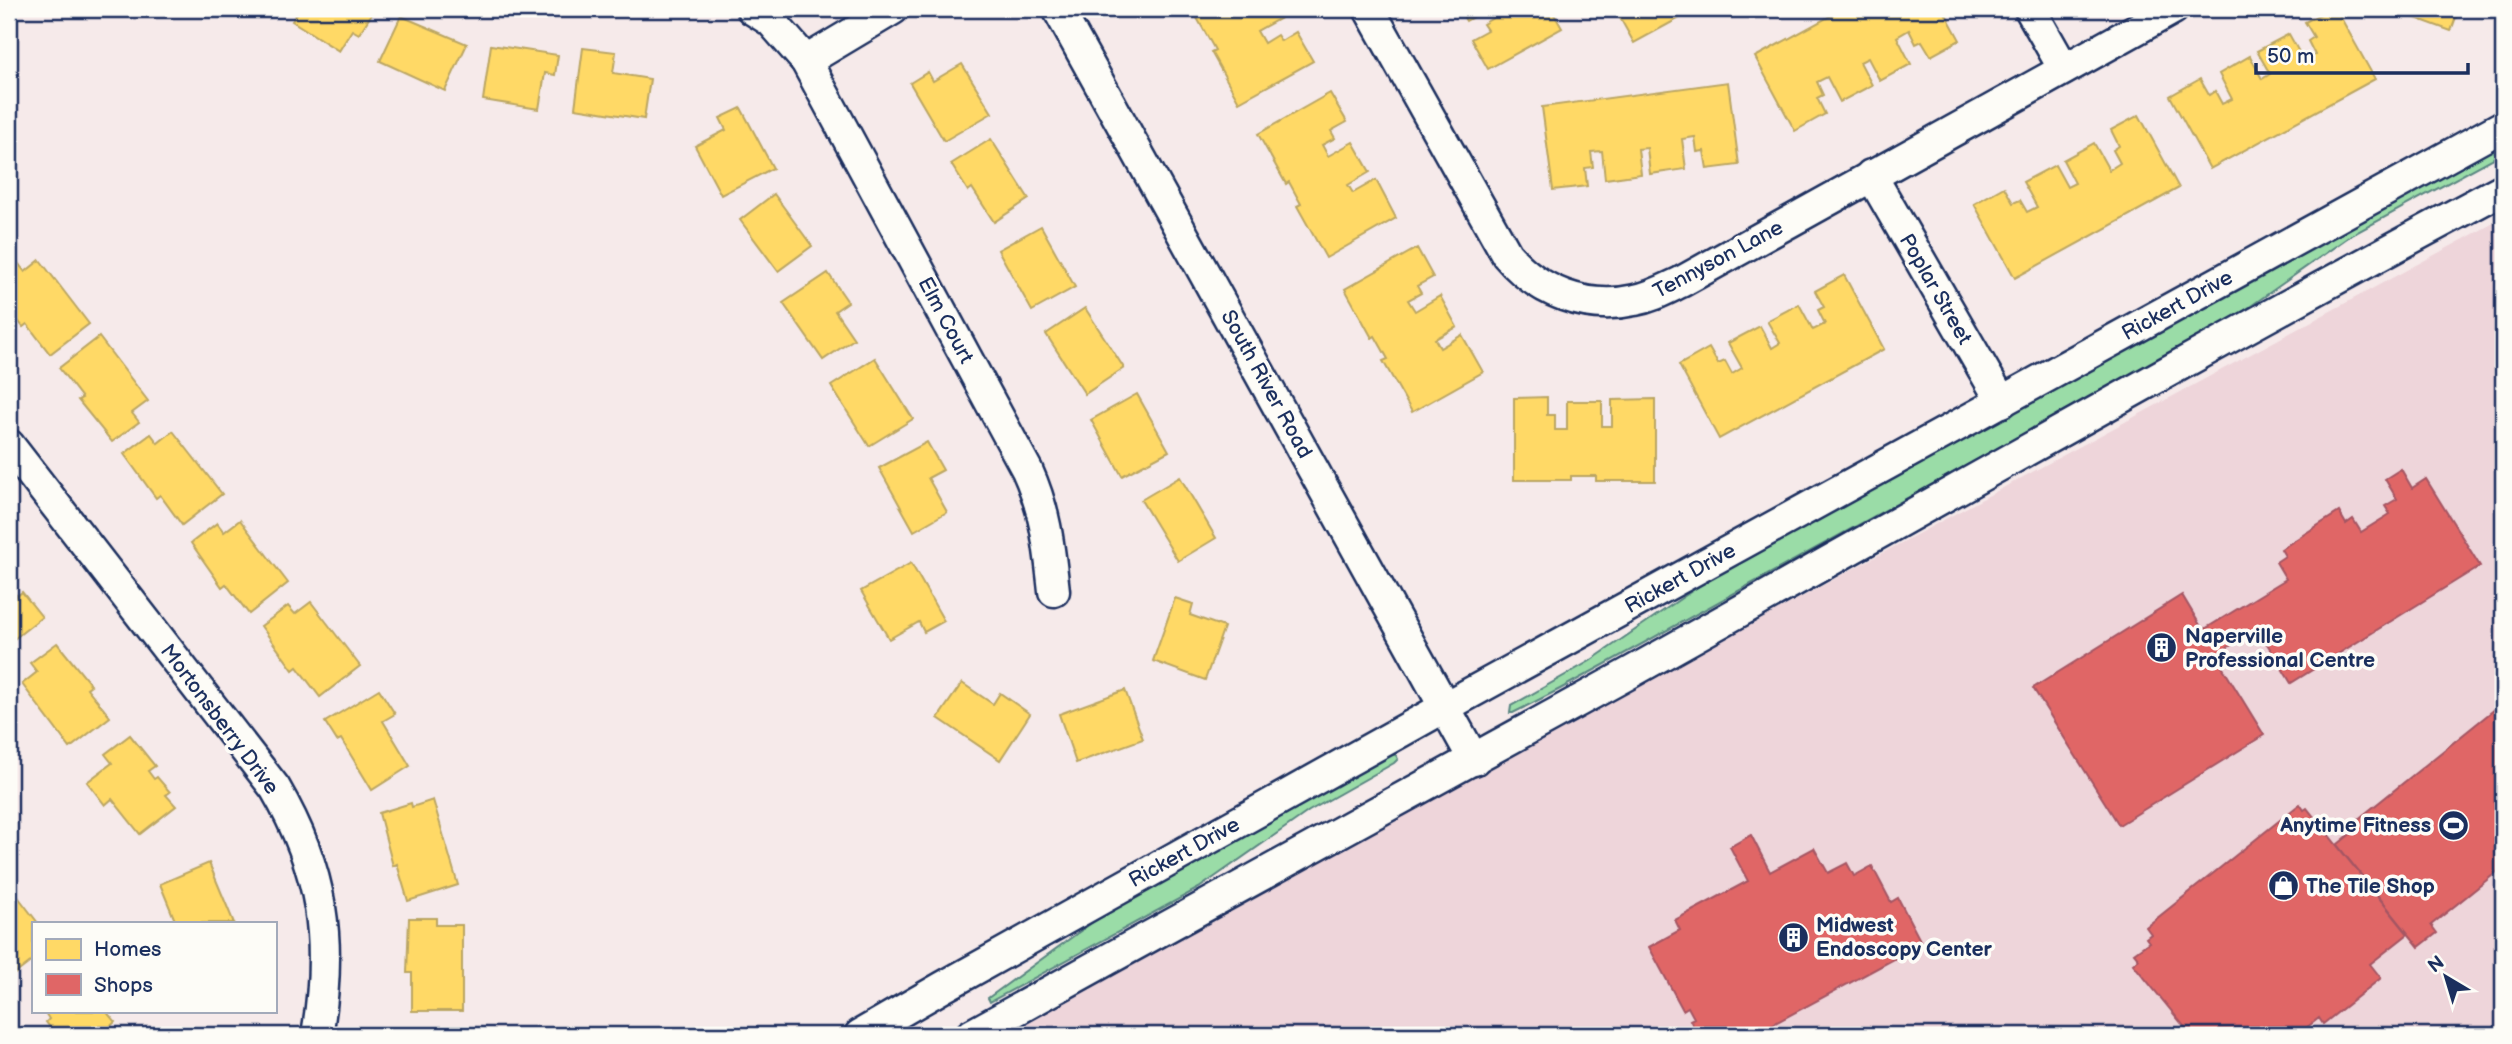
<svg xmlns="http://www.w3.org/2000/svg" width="2512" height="1044" font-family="'Balsamiq Sans',sans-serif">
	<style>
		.built { fill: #eed5da }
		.green { fill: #9adca7; stroke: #5a8682; stroke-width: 2 }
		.homes { fill: #ffd966; stroke: #bba664; stroke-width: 2 }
		.shops { fill: #e06666; stroke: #a55664; stroke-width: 2 }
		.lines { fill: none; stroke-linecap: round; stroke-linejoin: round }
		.minor-casing { stroke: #1b2f5e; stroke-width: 35 }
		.minor { stroke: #fdfcf7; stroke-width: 30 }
		.labels { text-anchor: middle; stroke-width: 7; stroke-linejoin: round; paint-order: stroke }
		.street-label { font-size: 21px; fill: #1b2f5e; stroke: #fdfcf7 }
		.poi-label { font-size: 21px; font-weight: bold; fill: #1b2f5e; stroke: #fdfcf7; text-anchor: start }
	</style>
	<rect width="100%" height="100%" fill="#f6eaea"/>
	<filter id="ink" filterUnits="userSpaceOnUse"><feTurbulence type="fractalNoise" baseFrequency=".0143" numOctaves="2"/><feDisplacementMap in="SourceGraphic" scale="14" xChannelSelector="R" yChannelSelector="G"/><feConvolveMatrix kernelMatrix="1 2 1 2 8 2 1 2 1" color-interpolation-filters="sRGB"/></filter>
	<g filter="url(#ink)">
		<polygon class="built" points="2503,218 2503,1035 1004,1035 1849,571"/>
		<g class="green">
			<polygon points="2503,143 2503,153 2350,236 2231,320 1560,689 1513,713 1510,713 1511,706 1590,661 1718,573"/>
			<polygon points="1391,754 1396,755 1398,759 1394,763 1309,811 1199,888 990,1002 988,998 1108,911"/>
		</g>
		<g class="homes">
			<polygon points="300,9 375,9 359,34 352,30 339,51 292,21"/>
			<polygon points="1192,9 1280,9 1284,16 1257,31 1264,43 1277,35 1281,41 1296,32 1313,61 1239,102 1211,52 1215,50"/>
			<polygon points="1459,9 1487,9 1466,21"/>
			<polygon points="1492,9 1551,9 1562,28 1488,69 1471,39 1487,30 1483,24 1496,16"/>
			<polygon points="1615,9 1696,9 1634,43"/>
			<polygon points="1843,9 1943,9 1960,40 1931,56 1922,41 1916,44 1909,30 1897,37 1911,64 1880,81 1868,58 1860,62 1872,85 1840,102 1827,77 1817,82 1823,95 1817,98 1825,114 1795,131 1755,57"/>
			<polygon points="2330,9 2336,9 2375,79 2210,169 2170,96 2200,79 2209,95 2215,91 2222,104 2232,99 2219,74 2250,56 2262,79 2270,74 2257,51 2289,34 2304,61 2315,55 2308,41 2314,37 2305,22"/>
			<polygon points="2391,9 2459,9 2451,31"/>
			<polygon points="401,16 467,44 445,91 380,61"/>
			<polygon points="491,45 558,55 555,75 545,73 539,109 483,100"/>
			<polygon points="583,48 616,52 613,73 650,79 644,119 575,108"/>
			<polygon points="962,64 992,113 944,141 910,83 928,72 933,81"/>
			<polygon points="1728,82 1739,165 1707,169 1704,151 1697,152 1695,137 1682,139 1686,169 1650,174 1647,148 1638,149 1641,174 1605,179 1602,151 1591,152 1593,167 1585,168 1587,186 1553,190 1542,107"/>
			<polygon points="1330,93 1347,122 1331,131 1335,138 1322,145 1328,156 1353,142 1370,172 1348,185 1353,193 1376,180 1396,218 1326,258 1297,206 1301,204 1289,182 1286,184 1258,134"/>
			<polygon points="741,108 773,168 721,195 695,146 726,130 720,118"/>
			<polygon points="2139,115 2179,188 2015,278 1974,204 2004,187 2013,203 2020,200 2027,212 2037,207 2023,182 2055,165 2067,187 2075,183 2063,160 2094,143 2109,170 2120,163 2113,150 2119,146 2111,130"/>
			<polygon points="991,139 1029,199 994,222 972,188 968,191 951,164"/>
			<polygon points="774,194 812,246 778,271 740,220"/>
			<polygon points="1041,226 1075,287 1032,311 998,250"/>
			<polygon points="1417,248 1433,277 1417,286 1421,293 1408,300 1415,311 1440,296 1457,327 1435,339 1440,348 1462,335 1483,372 1412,412 1383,361 1388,359 1375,336 1372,338 1345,289"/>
			<polygon points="40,260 89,324 50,354 27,324 23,327 9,309 9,270 18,263 25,272"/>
			<polygon points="828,273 848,302 835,311 854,339 823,360 783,303"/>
			<polygon points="1844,275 1884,349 1719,439 1679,365 1709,348 1718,364 1725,361 1732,374 1742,368 1728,343 1760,326 1772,348 1780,343 1767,321 1799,304 1813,330 1825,324 1818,310 1824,307 1815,291"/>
			<polygon points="1085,308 1124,368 1085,394 1046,334"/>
			<polygon points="99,337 148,401 132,413 139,422 112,442 78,400 82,398 59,368"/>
			<polygon points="875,358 913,419 869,446 831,386"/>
			<polygon points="1137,394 1169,451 1122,476 1091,420"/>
			<polygon points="1547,397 1547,415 1555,415 1555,430 1567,430 1567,401 1602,401 1602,426 1612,426 1612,400 1655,399 1655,481 1596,481 1596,476 1571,476 1571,480 1514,480 1514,398"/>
			<polygon points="173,431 222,494 182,525 160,495 156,498 124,454 151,434 158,443"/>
			<polygon points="927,442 943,470 928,478 947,512 914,531 879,468"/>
			<polygon points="1180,477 1216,538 1178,561 1141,500"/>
			<polygon points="240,520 288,583 249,614 226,584 222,587 191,543 217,523 224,532"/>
			<polygon points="911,563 944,621 924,632 919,622 889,639 861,591"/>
			<polygon points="9,586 17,596 22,592 42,617 9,643"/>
			<polygon points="1175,598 1193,604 1190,615 1224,627 1205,680 1153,661"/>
			<polygon points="311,602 360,666 320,697 297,667 293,670 261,626 288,606 295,614"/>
			<polygon points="57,643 91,685 87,688 110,717 70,748 22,684 37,672 30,663"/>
			<polygon points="962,683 993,704 1000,693 1030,714 1000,760 938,718"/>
			<polygon points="379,689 395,714 383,721 410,766 372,790 341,739 337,741 325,722"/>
			<polygon points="1125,690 1143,739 1076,763 1059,714"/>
			<polygon points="130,735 155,766 148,771 154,779 157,777 170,792 166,795 176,806 140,834 112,799 105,805 87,782 112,763 105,754"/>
			<polygon points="433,800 458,885 408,901 397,864 393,866 379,813 411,803 412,807"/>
			<polygon points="209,863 234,923 176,923 160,884"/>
			<polygon points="9,885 38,923 33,923 33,960 15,974 9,967"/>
			<polygon points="409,918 436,918 436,925 462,925 462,1011 412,1011 412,973 407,973"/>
			<polygon points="44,1011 106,1011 115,1022 101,1035 56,1035 46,1022 49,1019"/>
		</g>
		<g class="shops">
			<polygon points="2401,469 2412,488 2426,479 2480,566 2291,683 2258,629 2215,655 2264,735 2119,825 2033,688 2182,595 2203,630 2286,579 2276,562 2285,556 2281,549 2339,512 2346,524 2353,519 2361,532 2390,514 2385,506 2397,499 2385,479"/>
			<polygon points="2500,705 2503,709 2503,867 2431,925 2437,933 2419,947 2337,845 2355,830 2351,825"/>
			<polygon points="2300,804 2304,810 2307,808 2408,934 2370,964 2381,978 2323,1024 2319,1018 2297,1035 2191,1035 2133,964 2139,959 2134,953 2149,942 2146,938 2151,934 2146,927"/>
			<polygon points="1751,835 1770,872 1814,848 1828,873 1847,863 1854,876 1872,866 1891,902 1898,898 1922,944 1753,1035 1735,1033 1698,1035 1690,1020 1694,1018 1688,1007 1683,1010 1649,947 1680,930 1675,920 1748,881 1730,847"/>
		</g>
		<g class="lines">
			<defs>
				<g id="minor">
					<path d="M752,9l19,12 35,40 221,409c19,42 22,76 27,121"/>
					<polyline points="1058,9 1474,760"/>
					<path d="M1369,9l138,246c31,37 80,56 128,45 17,-3 31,-11 46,-18l492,-273"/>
					<polyline points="2030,9 2064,69"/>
					<polyline points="806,61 893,9"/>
					<polyline points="1871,175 2002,402"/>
					<path d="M9,445l266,343c48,82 58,154 42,247"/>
					<polyline points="860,1035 943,987 1445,707 2503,126"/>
					<path d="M971,1035c218,-121 438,-239 655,-360 292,-163 582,-329 877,-486"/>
				</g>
			</defs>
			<use href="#minor" class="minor-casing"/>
			<use href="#minor" class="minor"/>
		</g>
	</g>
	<defs>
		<symbol id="building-disc" viewBox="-11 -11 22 22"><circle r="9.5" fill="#1b2f5e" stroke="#fdfcf7"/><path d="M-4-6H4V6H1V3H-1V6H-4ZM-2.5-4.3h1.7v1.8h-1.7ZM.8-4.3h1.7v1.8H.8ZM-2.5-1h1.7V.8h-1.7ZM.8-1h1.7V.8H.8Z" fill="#fff"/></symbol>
		<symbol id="stadium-disc" viewBox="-11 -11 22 22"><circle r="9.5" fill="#1b2f5e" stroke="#fdfcf7"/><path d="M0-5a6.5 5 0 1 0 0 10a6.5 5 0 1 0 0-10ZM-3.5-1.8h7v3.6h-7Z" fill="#fff"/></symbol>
		<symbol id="shop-disc" viewBox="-11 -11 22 22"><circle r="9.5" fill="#1b2f5e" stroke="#fdfcf7"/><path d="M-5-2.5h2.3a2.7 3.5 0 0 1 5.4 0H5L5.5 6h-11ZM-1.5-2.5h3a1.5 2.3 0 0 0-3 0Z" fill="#fff"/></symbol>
	</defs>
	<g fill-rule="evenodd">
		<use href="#building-disc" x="2144" y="630" width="35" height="35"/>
		<use href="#stadium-disc" x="2436" y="808" width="35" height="35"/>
		<use href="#shop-disc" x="2266" y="868" width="35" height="35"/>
		<use href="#building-disc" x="1776" y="920" width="35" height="35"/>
	</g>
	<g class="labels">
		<g class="street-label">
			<text transform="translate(1718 259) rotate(-28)" y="7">Tennyson Lane</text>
			<text transform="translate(1936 289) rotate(60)" y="7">Poplar Street</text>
			<text transform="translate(2177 305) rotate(-29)" y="7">Rickert Drive</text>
			<text transform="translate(946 320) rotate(62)" y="7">Elm Court</text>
			<text transform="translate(1267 384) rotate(61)" y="7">South River Road</text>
			<text transform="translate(1680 578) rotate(-29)" y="7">Rickert Drive</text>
			<text transform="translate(220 719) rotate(53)" y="7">Mortonsberry Drive</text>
			<text transform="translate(1184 852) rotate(-29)" y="7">Rickert Drive</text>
		</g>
		<g class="poi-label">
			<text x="2185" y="643">Naperville<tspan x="2185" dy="24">Professional Centre</tspan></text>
			<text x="2431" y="832" text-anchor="end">Anytime Fitness</text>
			<text x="2306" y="893">The Tile Shop</text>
			<text x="1816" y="932">Midwest<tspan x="1816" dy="24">Endoscopy Center</tspan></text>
		</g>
	</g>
	<rect width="2512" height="1044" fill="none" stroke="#fdfcf7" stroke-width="35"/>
	<rect x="18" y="18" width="2477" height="1009" fill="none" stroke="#1b2f5e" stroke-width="2.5" filter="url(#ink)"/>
	<rect x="32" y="922" width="245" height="91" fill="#fdfcf7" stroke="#a3aaba" stroke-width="2"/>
	<rect x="46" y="939" width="35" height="21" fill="#ffd966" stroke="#a3aaba" stroke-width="2"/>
	<text x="94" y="956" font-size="21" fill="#1b2f5e">Homes</text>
	<rect x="46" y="974" width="35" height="21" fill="#e06666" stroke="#a3aaba" stroke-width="2"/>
	<text x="94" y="992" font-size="21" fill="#1b2f5e">Shops</text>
	<g transform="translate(2446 977) rotate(322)" stroke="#fdfcf7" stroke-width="5" paint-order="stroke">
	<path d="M0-5L12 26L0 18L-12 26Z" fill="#1b2f5e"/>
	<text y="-10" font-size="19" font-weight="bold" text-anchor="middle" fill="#1b2f5e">N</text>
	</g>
	<path d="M2256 63v10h212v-10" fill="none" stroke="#1b2f5e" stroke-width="3.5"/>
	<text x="2267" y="63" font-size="21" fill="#1b2f5e" stroke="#fdfcf7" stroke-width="5" paint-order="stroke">50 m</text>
</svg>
